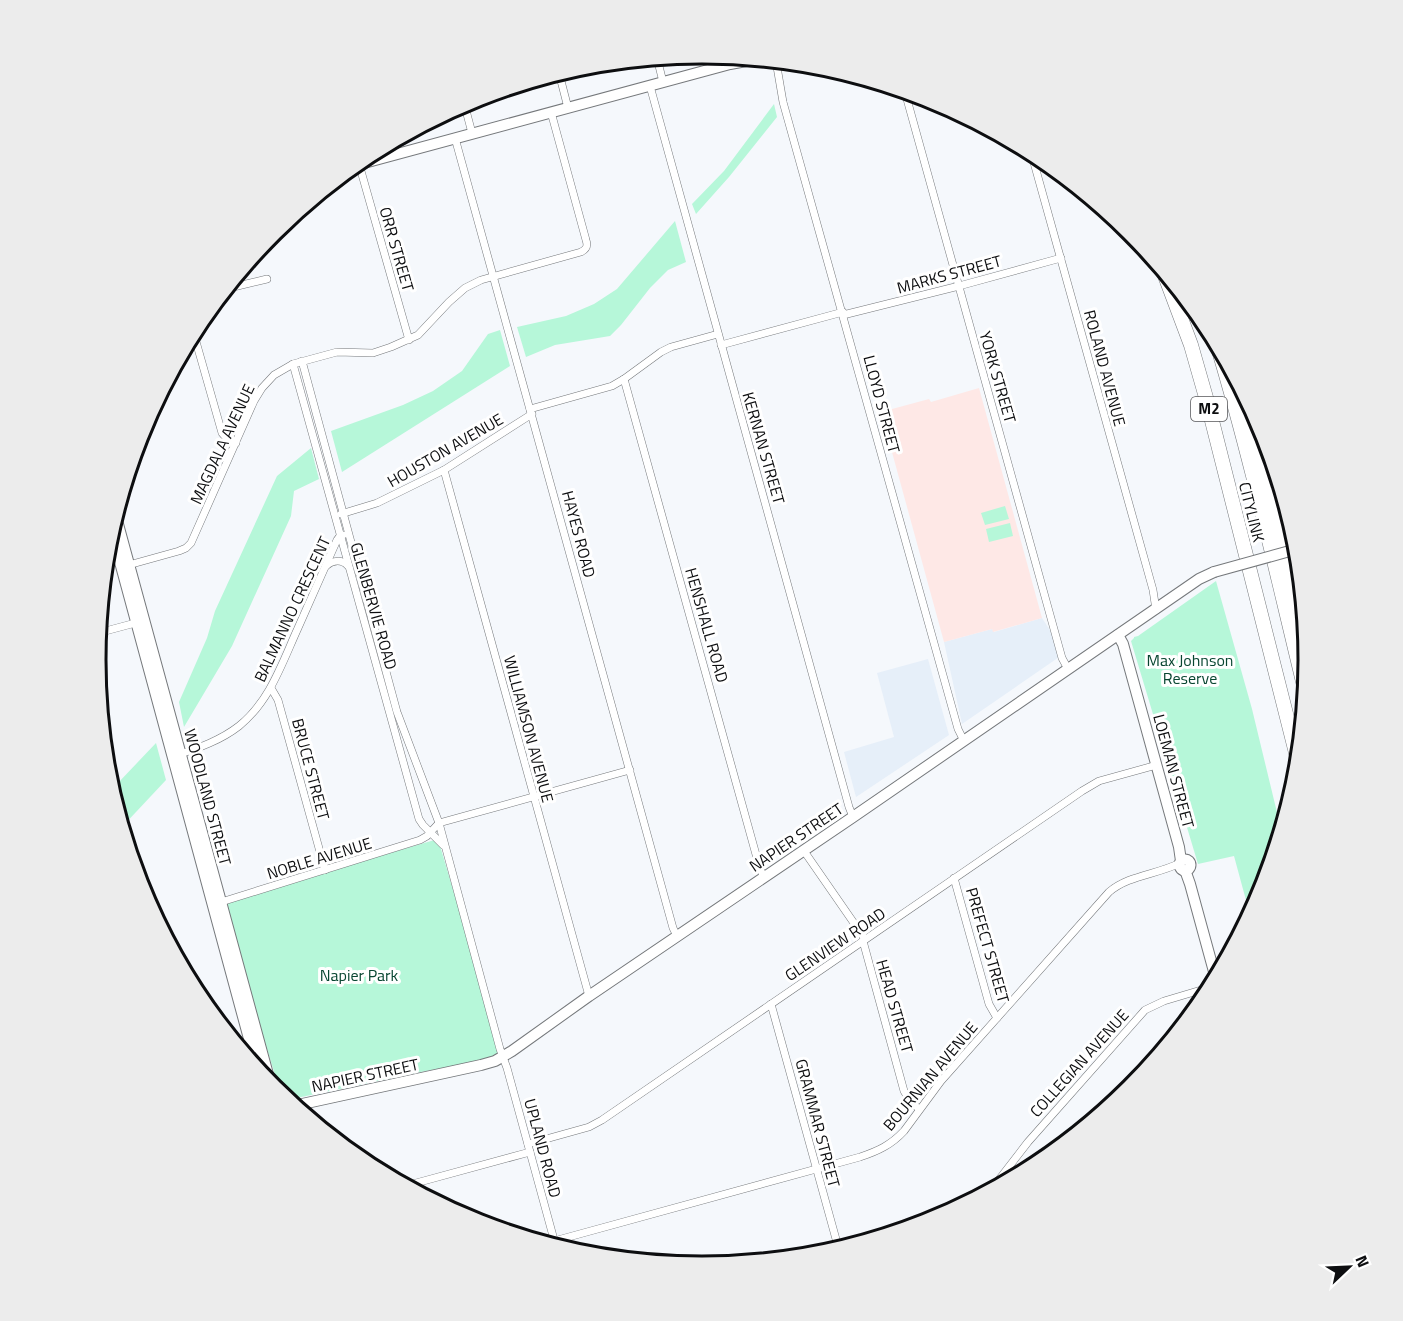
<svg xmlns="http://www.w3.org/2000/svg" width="1403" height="1321" font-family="'Titillium Web',sans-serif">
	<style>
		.built { fill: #e6eff9 }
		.education { fill: #fee8e6 }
		.green { fill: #b6f7d9 }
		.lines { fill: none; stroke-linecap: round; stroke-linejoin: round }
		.street-casing { stroke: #75787b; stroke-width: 8 }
		.secondary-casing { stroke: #75787b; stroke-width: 12 }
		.highway-casing { stroke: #75787b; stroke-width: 15 }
		.street { stroke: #fff; stroke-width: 7 }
		.secondary { stroke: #fff; stroke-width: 10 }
		.highway { stroke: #fff; stroke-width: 14 }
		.secondary-bridge-casing { stroke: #75787b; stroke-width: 12; stroke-linecap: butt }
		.secondary-bridge { stroke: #fff; stroke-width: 10 }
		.labels { text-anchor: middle; stroke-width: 6; stroke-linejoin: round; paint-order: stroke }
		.shield { fill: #fff; stroke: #565658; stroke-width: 1.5 }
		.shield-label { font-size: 15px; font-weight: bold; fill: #0d0e10 }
		.street-label { font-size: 16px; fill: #0d0e10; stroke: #fff }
		.park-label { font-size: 16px; fill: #084631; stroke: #fff }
		.rim { fill: none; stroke: #0d0e10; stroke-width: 3 }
	</style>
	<rect width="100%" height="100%" fill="#f5f8fc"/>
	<g class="built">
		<polygon points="1042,618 1065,653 962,724 944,642 992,629 994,632"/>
		<polygon points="928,659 949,735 856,797 844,752 894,737 877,673"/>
	</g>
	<polygon class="education" points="979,388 1042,618 993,632 992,629 944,642 881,412 929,399 931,402"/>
	<g class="green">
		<polygon points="774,104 777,117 729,177 696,214 692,204 724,171"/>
		<polygon points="675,221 686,262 668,270 650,288 621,325 610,336 555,345 526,357 517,327 566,316 594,304 617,289"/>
		<polygon points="500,330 510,366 342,472 331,431 403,405 433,391 462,371 488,334"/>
		<polygon points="311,448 319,479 294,491 291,516 232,646 184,727 179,702 207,638 215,611 277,476"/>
		<polygon points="1005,506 1009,519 985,525 981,513"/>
		<polygon points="1010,523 1013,536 989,542 986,529"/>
		<polygon points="1216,581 1252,709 1281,829 1262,893 1250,915 1234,856 1198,864 1131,641 1134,638 1134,637 1138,636"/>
		<polygon points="156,743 166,780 121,828 113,799 119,792 118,783"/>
		<polygon points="438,839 503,1057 415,1073 292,1099 281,1094 221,902"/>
	</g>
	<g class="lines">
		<defs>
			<g id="street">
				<polyline points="657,58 663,82"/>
				<polyline points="776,61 783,102 958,729 964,741"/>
				<polyline points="559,73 568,108"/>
				<polyline points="650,86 849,807 853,817"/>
				<polyline points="905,92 1062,658 1068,669"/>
				<polyline points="464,103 472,133"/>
				<polyline points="455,138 673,928 677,936"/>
				<polyline points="1031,152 1153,590 1156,610"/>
				<polyline points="359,164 409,340"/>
				<polyline points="225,289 267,279"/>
				<polyline points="843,315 959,286 1061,258"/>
				<polyline points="193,331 222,433 229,441 236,443"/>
				<polyline points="721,345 843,312"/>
				<polyline points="302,361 397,712 439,823 500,1049 507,1068 556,1247"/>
				<polyline points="293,364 419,819 423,825 443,845"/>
				<polyline points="624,379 760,869 764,877"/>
				<polyline points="530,409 612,386 624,379 661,352 671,347 718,334"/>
				<polyline points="444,470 589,996"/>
				<polyline points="341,514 377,503 444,470 532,414"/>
				<path d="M125,566l54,-15 7,-3 5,-5 63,-142 8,-13 12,-13 19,-11 44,-12 36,1 18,-6 27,-12 31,-33 16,-14 16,-8 100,-28c6,-3 7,-6 5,-12l-35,-128"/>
				<path d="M326,566c7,-6 16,-7 22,0"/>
				<polyline points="98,633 139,622"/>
				<polyline points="271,688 278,700 325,870"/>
				<path d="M177,755c22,-7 44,-15 62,-29 31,-25 43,-63 59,-98 13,-29 26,-58 39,-88l3,-4 3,-1"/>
				<polyline points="804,851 865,939"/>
				<polyline points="954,878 989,1004 997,1018"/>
				<polyline points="218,903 420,840 427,836 439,823 630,770"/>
				<polyline points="863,941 904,1091 910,1101 919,1109"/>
				<polyline points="771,1004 839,1250"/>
				<polyline points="528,1144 589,1127 602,1120 1082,791 1099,781 1157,765"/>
				<polyline points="405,1186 530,1152"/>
				<polyline points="991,1190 1028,1142 1145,1010 1164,1001 1211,987"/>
				<path d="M554,1241l306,-84c18,-6 31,-12 44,-26l37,-50 168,-189c20,-17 47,-17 71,-29"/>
			</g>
			<g id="secondary">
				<polyline points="767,60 770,61"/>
				<polyline points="353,166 730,64 757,59"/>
				<polyline points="115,513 272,1089"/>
				<polyline points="111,529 258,1072"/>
				<polyline points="1118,635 1123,644 1179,847 1181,861"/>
				<circle cx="1185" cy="865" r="5.5"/>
				<polyline points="1185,870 1190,884 1216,979"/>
				<polyline points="293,1106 481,1065 495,1061 512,1051 589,996 853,817 1199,579 1214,572"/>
			</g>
			<g id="highway">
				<polyline points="1164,273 1191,345 1207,401 1298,761"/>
				<path d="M1217,344c34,114 60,231 88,346"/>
				<polyline points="1245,397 1306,635"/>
			</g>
		</defs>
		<use href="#street" class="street-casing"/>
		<use href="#secondary" class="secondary-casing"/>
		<use href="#highway" class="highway-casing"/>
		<use href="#street" class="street"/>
		<use href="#secondary" class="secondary"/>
		<use href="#highway" class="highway"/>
		<defs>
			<polyline id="secondary-bridge" points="1214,572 1297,549"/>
		</defs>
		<use href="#secondary-bridge" class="secondary-bridge-casing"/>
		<use href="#secondary-bridge" class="secondary-bridge"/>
	</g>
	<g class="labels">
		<rect class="shield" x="1191" y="397" width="36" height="24" rx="4.5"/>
		<g class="shield-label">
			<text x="1209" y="414">M2</text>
		</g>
		<g class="street-label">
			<text transform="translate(397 249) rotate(74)" y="6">ORR STREET</text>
			<text transform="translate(949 274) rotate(-15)" y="6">MARKS STREET</text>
			<text transform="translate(1105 368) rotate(75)" y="6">ROLAND AVENUE</text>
			<text transform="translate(998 377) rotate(74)" y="6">YORK STREET</text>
			<text transform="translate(882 404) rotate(75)" y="6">LLOYD STREET</text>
			<text transform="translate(222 444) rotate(-65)" y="6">MAGDALA AVENUE</text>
			<text transform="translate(764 448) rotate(74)" y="6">KERNAN STREET</text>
			<text transform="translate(445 450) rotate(-30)" y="6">HOUSTON AVENUE</text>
			<text transform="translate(1252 512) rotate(76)" y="6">CITYLINK</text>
			<text transform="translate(579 534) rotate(75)" y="6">HAYES ROAD</text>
			<text transform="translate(374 606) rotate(74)" y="6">GLENBERVIE ROAD</text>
			<text transform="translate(292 609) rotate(-65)" y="6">BALMANNO CRESCENT</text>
			<text transform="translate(707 625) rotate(74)" y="6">HENSHALL ROAD</text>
			<text transform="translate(529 729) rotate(75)" y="6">WILLIAMSON AVENUE</text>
			<text transform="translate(311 769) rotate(75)" y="6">BRUCE STREET</text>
			<text transform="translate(1174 771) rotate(75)" y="6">LOEMAN STREET</text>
			<text transform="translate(208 797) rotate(75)" y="6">WOODLAND STREET</text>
			<text transform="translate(796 837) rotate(-34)" y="6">NAPIER STREET</text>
			<text transform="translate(319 858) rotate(-17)" y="6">NOBLE AVENUE</text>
			<text transform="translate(835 944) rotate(-34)" y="6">GLENVIEW ROAD</text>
			<text transform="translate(988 945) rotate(74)" y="6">PREFECT STREET</text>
			<text transform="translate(895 1006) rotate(74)" y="6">HEAD STREET</text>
			<text transform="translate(1079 1063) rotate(-48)" y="6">COLLEGIAN AVENUE</text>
			<text transform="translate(365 1075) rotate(-12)" y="6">NAPIER STREET</text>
			<text transform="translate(930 1076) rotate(-50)" y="6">BOURNIAN AVENUE</text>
			<text transform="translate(818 1123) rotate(75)" y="6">GRAMMAR STREET</text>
			<text transform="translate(543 1148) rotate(75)" y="6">UPLAND ROAD</text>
		</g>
		<g class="park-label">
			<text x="1190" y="666">Max Johnson<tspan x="1190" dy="18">Reserve</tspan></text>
			<text x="359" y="981">Napier Park</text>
		</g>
	</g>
	<path d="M0 0H1403V1321H0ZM106 660a596 596 0 1 1 1192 0a596 596 0 1 1-1192 0Z" fill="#ececec" fill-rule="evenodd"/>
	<path class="rim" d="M106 660a596 596 0 1 1 1192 0a596 596 0 1 1-1192 0Z"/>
	<g transform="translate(1349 1267) rotate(67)" stroke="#ffffff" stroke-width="4.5" paint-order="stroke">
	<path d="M0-4.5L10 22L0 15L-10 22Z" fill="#0d0e10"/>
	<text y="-9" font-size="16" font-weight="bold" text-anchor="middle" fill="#0d0e10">N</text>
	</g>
</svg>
